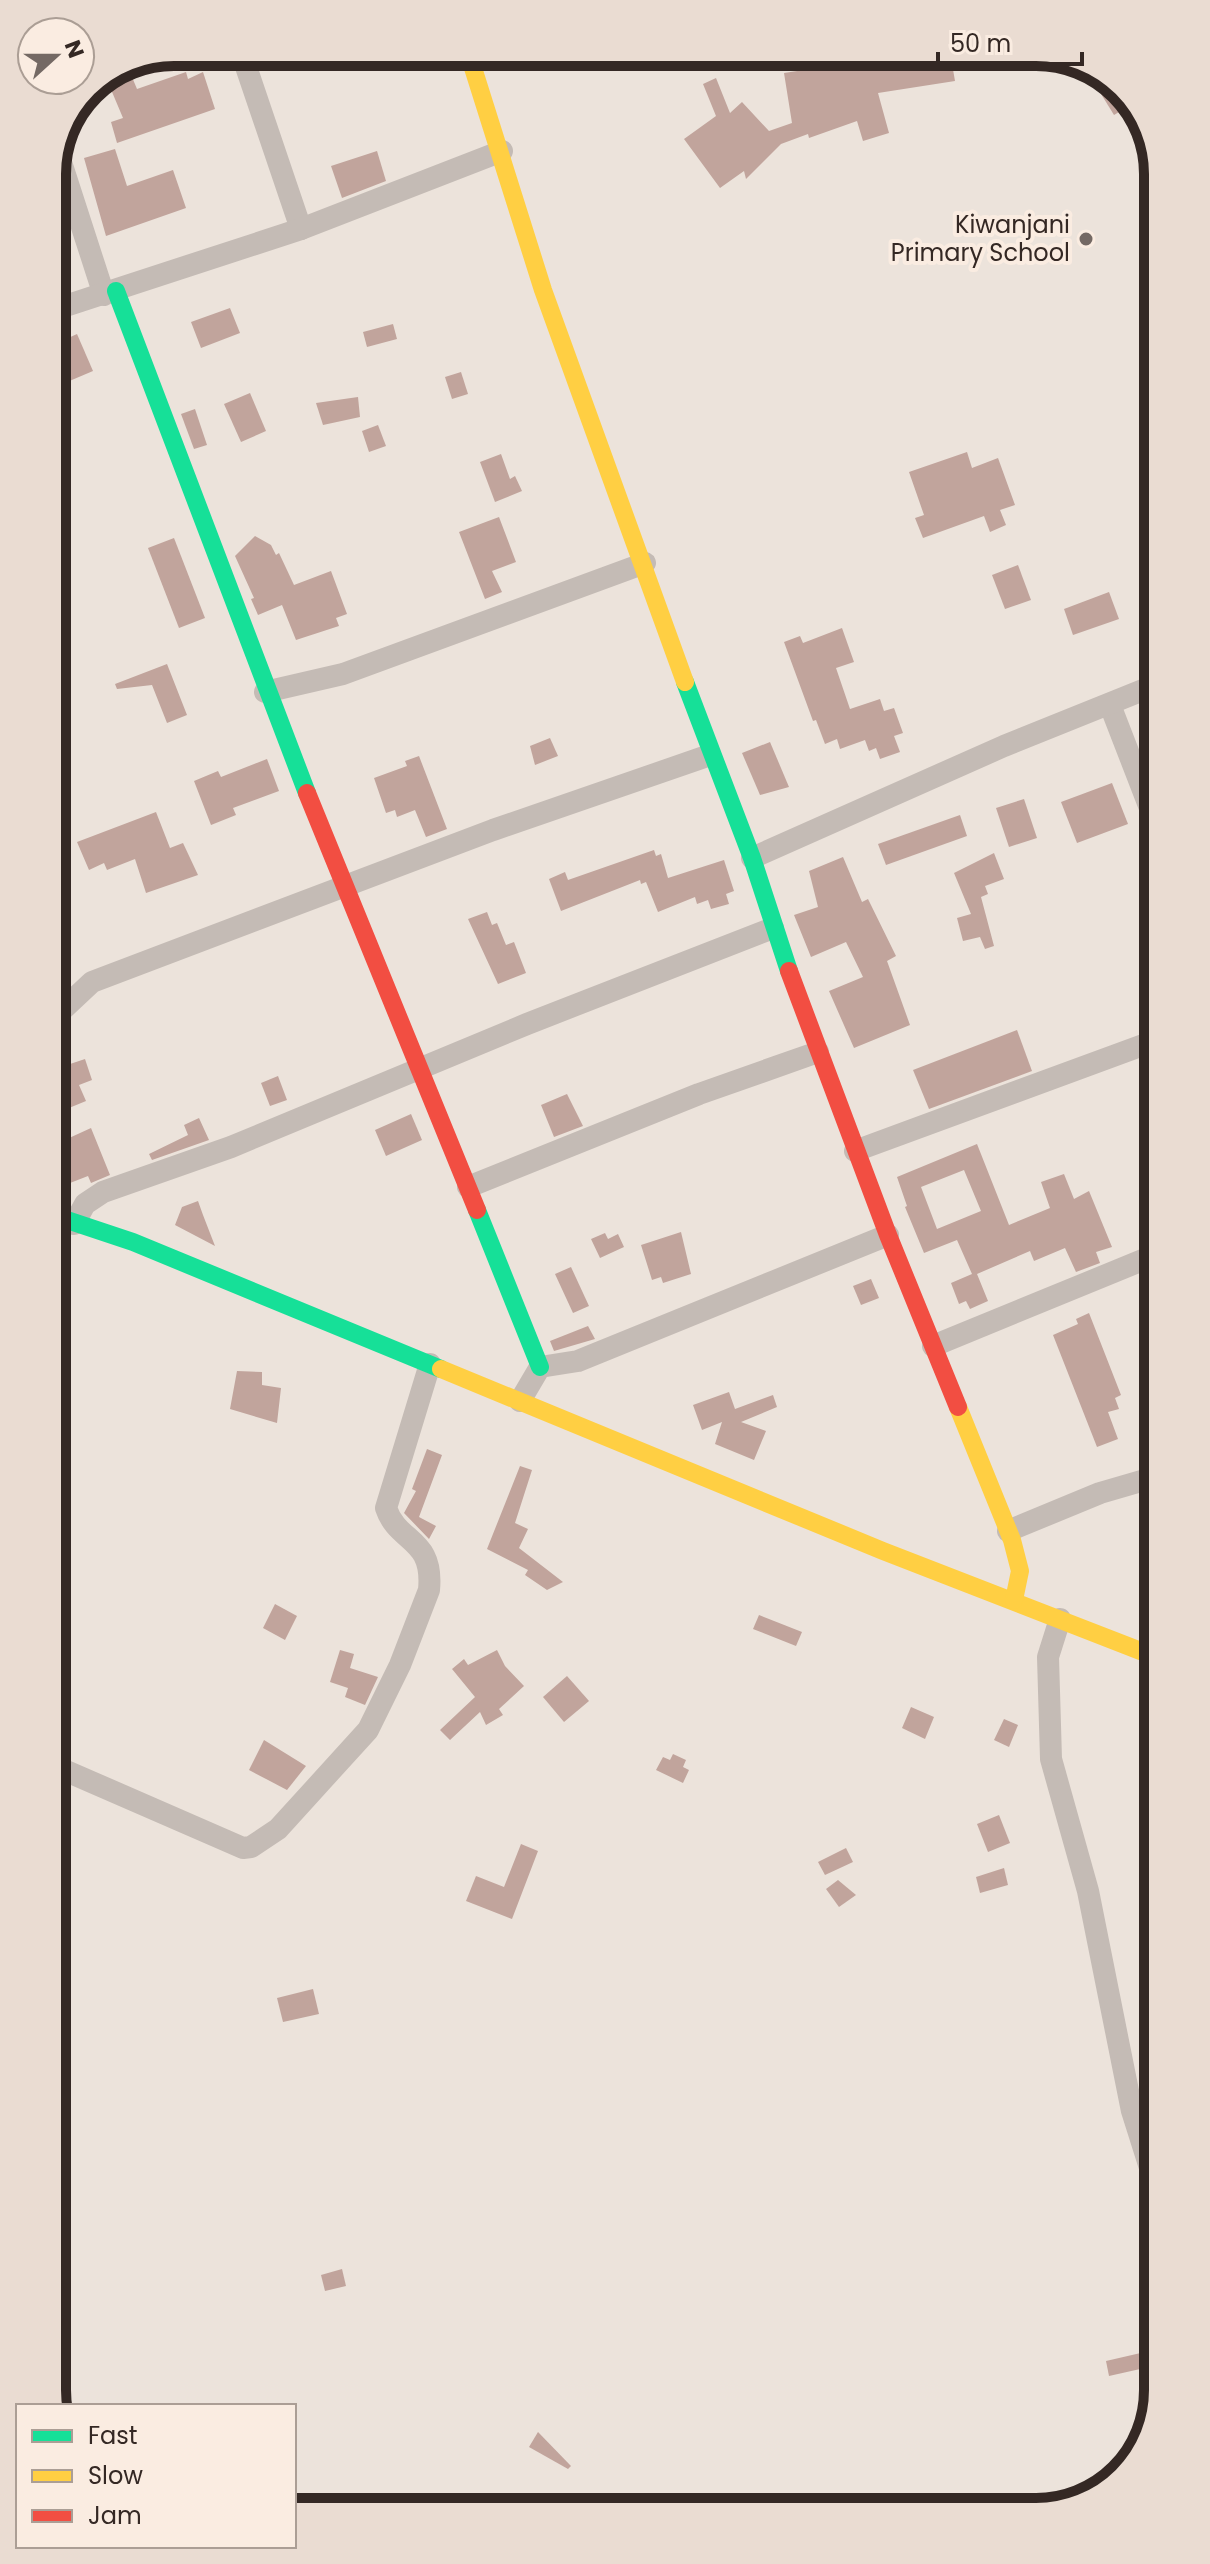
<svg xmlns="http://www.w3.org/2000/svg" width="1210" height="2564" font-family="Poppins,sans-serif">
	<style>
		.building { fill: #c1a49c; fill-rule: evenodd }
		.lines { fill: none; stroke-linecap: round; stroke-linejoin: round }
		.street { stroke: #c4bbb5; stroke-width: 22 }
		.fast { stroke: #16e098; stroke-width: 18 }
		.slow { stroke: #ffcf43; stroke-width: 18 }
		.jam { stroke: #f24e42; stroke-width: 18 }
		.poi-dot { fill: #746964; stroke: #faece1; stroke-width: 3 }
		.labels { text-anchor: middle; stroke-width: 8; stroke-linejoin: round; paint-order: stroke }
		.poi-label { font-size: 24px; fill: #342824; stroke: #faece1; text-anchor: end }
		.rim { fill: none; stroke: #342824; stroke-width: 10 }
	</style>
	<rect width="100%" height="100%" fill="#ece3db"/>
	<g class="building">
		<polygon points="748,52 794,52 795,55 753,69"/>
		<polygon points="828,52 893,52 893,56 950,52 955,81 878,93 889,133 863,141 857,121 809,138 808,134 781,144 746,179 744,171 720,188 684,139 716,116 703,84 716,78 730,113 742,102 769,131 792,123 784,73 830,66"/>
		<polygon points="1085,68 1111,77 1131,105 1114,115"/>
		<polygon points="129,70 137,89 186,72 188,79 203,72 215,109 117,143 111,122 123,118 107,80"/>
		<polygon points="115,149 127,186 173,170 186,208 106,236 84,158"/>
		<polygon points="377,151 386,181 342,198 331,166"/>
		<polygon points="230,308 240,333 201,348 191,322"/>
		<polygon points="393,324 397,339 367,347 363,332"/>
		<polygon points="77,334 93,371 53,388 53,345"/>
		<polygon points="461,372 468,394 452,399 445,377"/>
		<polygon points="250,393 266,431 241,442 224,404"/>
		<polygon points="358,397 360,417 323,425 316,403"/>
		<polygon points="195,409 207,445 194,449 181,414"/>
		<polygon points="378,425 386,446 369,452 362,431"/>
		<polygon points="967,452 972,468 998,458 1015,505 1000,510 1006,525 990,532 984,516 923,538 915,518 924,515 909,472"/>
		<polygon points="501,454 510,479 515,476 522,491 495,502 480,462"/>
		<polygon points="499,517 516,562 492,571 502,592 485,599 459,532"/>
		<polygon points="255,536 271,545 276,555 279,553 294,585 331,571 347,614 336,618 339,626 296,640 282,605 258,615 251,599 254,598 235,556"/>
		<polygon points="174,538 205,618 179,628 148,548"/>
		<polygon points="1018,565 1031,600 1005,609 992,575"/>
		<polygon points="1109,592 1119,619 1073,635 1064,609"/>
		<polygon points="842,628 854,662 836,668 850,709 880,699 884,711 894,708 903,733 894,736 900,752 880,759 876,748 869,751 865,740 840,749 837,739 825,744 816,720 813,721 784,642 800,636 803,643"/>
		<polygon points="167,664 187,715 167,723 152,685 117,689 115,684"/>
		<polygon points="550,738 558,756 535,765 530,746"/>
		<polygon points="770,742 789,787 760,795 742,753"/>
		<polygon points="419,756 447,829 426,837 415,810 397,817 395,810 386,813 374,778 407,766 405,761"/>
		<polygon points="267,759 279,791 233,808 236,815 211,825 194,781 218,771 221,777"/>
		<polygon points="1112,783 1128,824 1077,843 1061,802"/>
		<polygon points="1024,799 1037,838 1009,847 996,808"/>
		<polygon points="156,812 170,848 183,843 198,875 146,893 135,859 107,870 104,863 89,870 77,842"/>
		<polygon points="960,815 967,836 886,865 878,844"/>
		<polygon points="654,850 656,856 661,854 668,878 724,860 734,891 726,894 729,904 711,909 708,900 697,904 695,897 658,912 646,882 641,884 640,880 561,911 549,879 565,872 568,880"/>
		<polygon points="994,853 1004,879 985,886 988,894 981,897 994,946 985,949 980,937 963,941 957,918 971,914 954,873"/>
		<polygon points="843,857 862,902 868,899 896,956 887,961 910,1025 854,1048 829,991 863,977 846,942 811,957 794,915 818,907 809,871"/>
		<polygon points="487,912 492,925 497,923 506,945 514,942 526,973 498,984 468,919"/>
		<polygon points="55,1028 70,1064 85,1059 92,1080 79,1085 86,1101 69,1108 55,1074"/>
		<polygon points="1017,1030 1032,1071 929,1109 913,1070"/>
		<polygon points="278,1076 287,1100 270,1106 261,1083"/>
		<polygon points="567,1094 583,1126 554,1137 541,1105"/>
		<polygon points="411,1114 422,1140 386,1156 375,1130"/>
		<polygon points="199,1118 209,1140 152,1160 149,1154 188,1135 184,1125"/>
		<polygon points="91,1128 110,1175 91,1183 88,1176 70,1183 56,1144"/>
		<path d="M977,1144l32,81 41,-17 -9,-26 23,-8 10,25 15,-8 23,56 -16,5 4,11 -24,9 -11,-24 -31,13 -4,-10 -53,23 11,27 -18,8 -4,-8 -7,3 -8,-21 21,-9 -15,-34 -33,13 -19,-46 2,-1 -10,-29zM964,1170l17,41 -44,18 -16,-42z"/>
		<polygon points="198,1201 203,1215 215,1246 175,1225 182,1207"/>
		<polygon points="681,1232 691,1274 663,1283 661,1277 652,1280 641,1245"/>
		<polygon points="605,1233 608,1239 618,1234 624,1247 600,1258 591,1239"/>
		<polygon points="571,1267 589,1306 573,1313 555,1274"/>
		<polygon points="871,1279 879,1298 861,1305 853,1286"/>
		<polygon points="1089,1313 1121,1395 1115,1398 1119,1409 1108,1412 1118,1439 1097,1447 1053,1335 1078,1324 1076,1319"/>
		<polygon points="588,1326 595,1339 554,1351 550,1341"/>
		<polygon points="237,1371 262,1372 262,1385 281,1388 277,1423 230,1409"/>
		<polygon points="729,1392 735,1409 773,1395 777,1407 741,1422 766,1431 754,1460 715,1444 722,1422 702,1430 693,1405"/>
		<polygon points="427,1449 442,1455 419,1517 436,1526 429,1539 404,1513 416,1491 412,1489"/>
		<polygon points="520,1466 532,1470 515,1523 528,1529 519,1548 563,1582 547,1590 525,1575 528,1570 487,1549"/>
		<polygon points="275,1604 297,1616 285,1640 263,1628"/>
		<polygon points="759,1615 802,1632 796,1646 753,1629"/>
		<polygon points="340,1650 354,1654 350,1668 378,1677 365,1705 345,1697 348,1688 330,1682"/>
		<polygon points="497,1650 505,1666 524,1686 499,1709 503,1715 486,1725 480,1712 450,1740 440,1730 475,1697 452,1669 464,1659 468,1665"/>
		<polygon points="567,1676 589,1701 564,1722 543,1697"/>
		<polygon points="911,1707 934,1717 925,1739 902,1728"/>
		<polygon points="1004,1719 1018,1725 1009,1747 994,1740"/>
		<polygon points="264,1740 306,1766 287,1790 249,1770"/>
		<polygon points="673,1754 686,1760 683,1767 689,1770 683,1783 656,1770 663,1757 670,1760"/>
		<polygon points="999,1815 1010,1843 988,1852 977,1824"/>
		<polygon points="521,1844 538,1851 512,1919 466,1901 476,1876 504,1887"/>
		<polygon points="846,1848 853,1862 825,1875 818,1862"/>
		<polygon points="1004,1868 1008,1885 980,1893 976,1877"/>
		<polygon points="838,1880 856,1895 839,1907 826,1889"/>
		<polygon points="313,1989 319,2014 283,2022 277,1998"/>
		<polygon points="342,2269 346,2286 325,2291 321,2275"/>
		<polygon points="1158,2349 1158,2365 1109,2376 1106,2361"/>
		<polygon points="538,2432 571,2466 568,2469 529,2447"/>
	</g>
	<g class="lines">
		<g class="street">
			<polyline points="241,52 301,229"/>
			<polyline points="58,153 104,295"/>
			<polyline points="53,310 301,229 502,151"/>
			<polyline points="265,692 343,674 645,563"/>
			<polyline points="1110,705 1153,816"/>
			<polyline points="752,858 1004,746 1153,686"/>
			<polyline points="55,1011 60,1012 92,982 493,830 710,755"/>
			<polyline points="855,1151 1154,1041"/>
			<polyline points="468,1187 699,1094 818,1052"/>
			<polyline points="74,1224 85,1204 103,1192 231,1147 527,1024 773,928"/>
			<polyline points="933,1346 1155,1255"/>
			<polyline points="520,1401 540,1367 578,1361 888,1235"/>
			<polyline points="1008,1531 1100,1493 1155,1477"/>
			<polyline points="1060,1619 1048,1657 1051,1759 1088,1891 1132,2111 1157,2190"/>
			<path d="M57,1767l186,81 8,-1 27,-18 90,-99 32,-65 29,-75c5,-53 -31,-46 -43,-82l44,-144"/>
		</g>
		<g class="fast">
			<polyline points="116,291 307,793"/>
			<polyline points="685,682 752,858 789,971"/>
			<polyline points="477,1210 540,1367"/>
			<polyline points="55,1216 133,1242 441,1369"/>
		</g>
		<g class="slow">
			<polyline points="468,52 543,290 685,682"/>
			<polyline points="441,1369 883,1551 1156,1657"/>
			<polyline points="958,1407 1012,1540 1020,1571 1014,1600"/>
		</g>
		<g class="jam">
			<polyline points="307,793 477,1210"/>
			<polyline points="789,971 888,1235 958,1407"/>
		</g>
	</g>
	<circle class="poi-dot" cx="1086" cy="239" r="8"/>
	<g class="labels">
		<g class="poi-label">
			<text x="1070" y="233">Kiwanjani<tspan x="1070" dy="28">Primary School</tspan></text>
		</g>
	</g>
	<path d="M0 0H1210V2564H0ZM174 66H1036A108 108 0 0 1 1144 174V2390A108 108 0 0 1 1036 2498H174A108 108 0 0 1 66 2390V174A108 108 0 0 1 174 66Z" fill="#eadcd2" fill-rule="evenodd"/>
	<path class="rim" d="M174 66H1036A108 108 0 0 1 1144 174V2390A108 108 0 0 1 1036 2498H174A108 108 0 0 1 66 2390V174A108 108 0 0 1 174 66Z"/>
	<rect x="16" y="2404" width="280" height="144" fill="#faece1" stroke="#ab9e95" stroke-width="2"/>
	<rect x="32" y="2430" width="40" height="12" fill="#16e098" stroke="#ab9e95" stroke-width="2"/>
	<text x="88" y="2444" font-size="24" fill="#342824">Fast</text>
	<rect x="32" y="2470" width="40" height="12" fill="#ffcf43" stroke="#ab9e95" stroke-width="2"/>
	<text x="88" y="2484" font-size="24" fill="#342824">Slow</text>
	<rect x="32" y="2510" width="40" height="12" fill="#f24e42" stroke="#ab9e95" stroke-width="2"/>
	<text x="88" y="2524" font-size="24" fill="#342824">Jam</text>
	<g transform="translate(56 56) rotate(69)"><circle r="38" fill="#faece1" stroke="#ab9e95" stroke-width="2"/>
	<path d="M0-6L14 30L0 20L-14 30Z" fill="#746964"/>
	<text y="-12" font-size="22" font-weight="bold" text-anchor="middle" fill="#342824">N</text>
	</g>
	<path d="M938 52v12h144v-12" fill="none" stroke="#342824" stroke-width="4"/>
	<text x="950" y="52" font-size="24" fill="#342824" stroke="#faece1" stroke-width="6" paint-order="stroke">50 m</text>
</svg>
